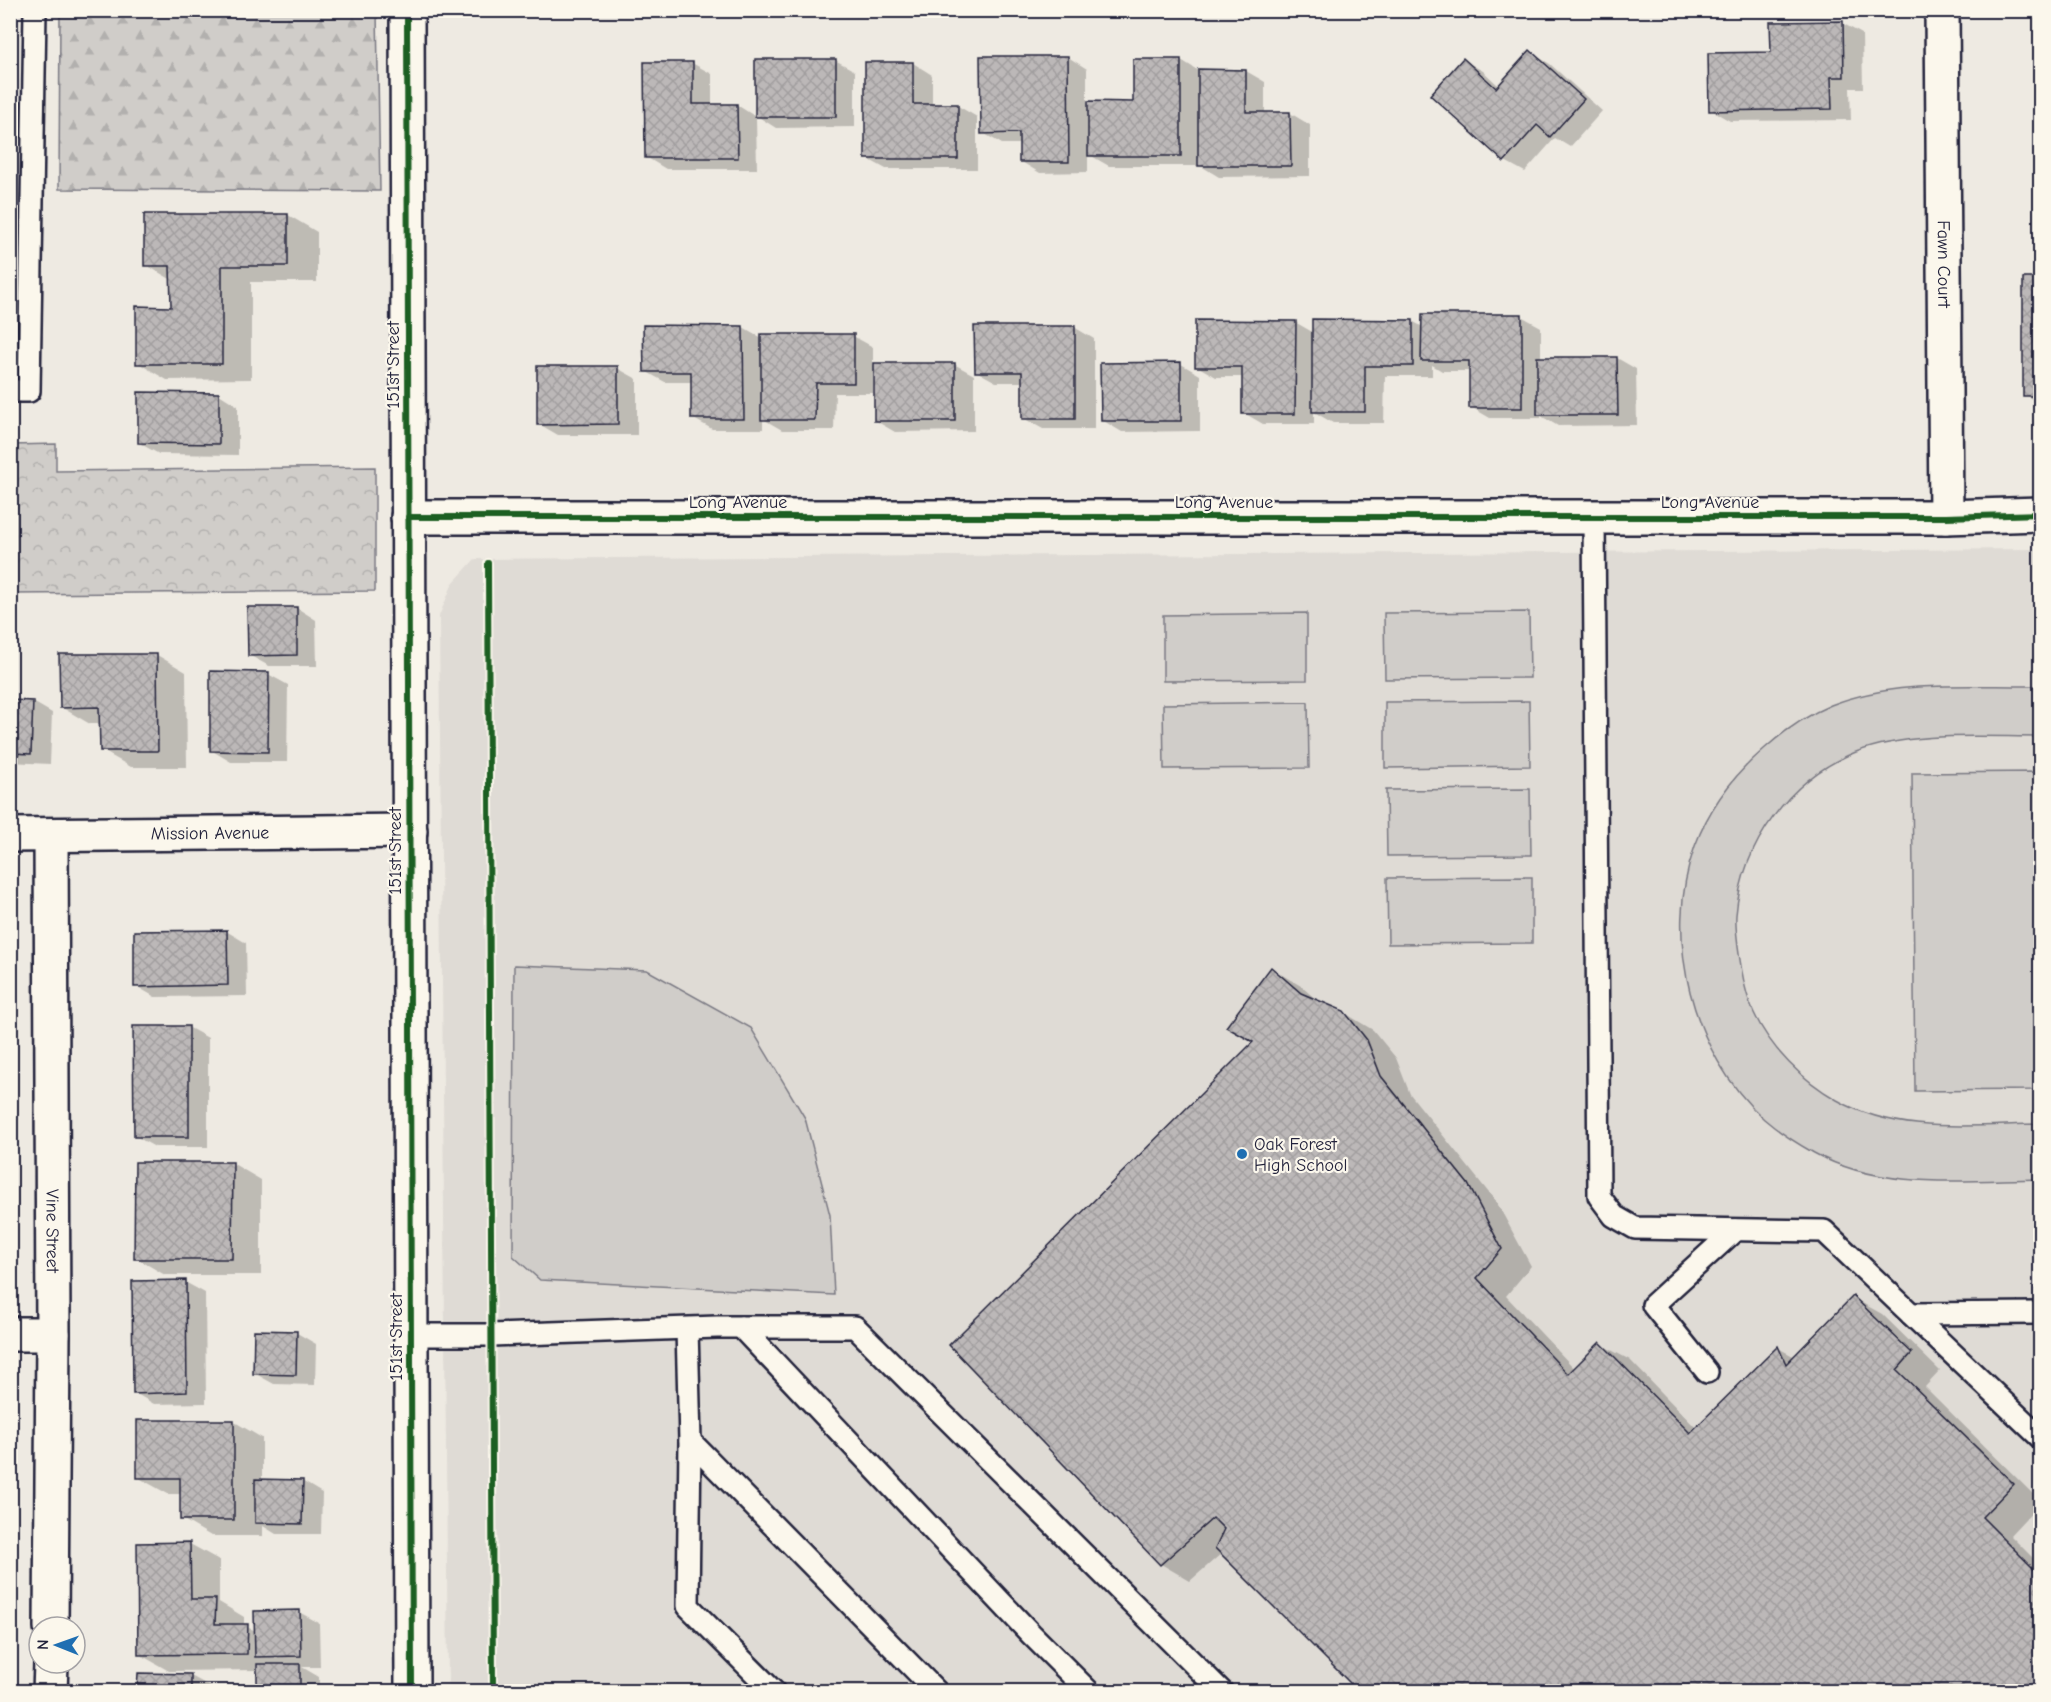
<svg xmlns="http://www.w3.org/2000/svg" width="2051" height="1702" font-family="'Comic Neue',sans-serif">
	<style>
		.built { fill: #dfdbd5 }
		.forest { fill: url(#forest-firs); stroke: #797882; stroke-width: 1.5 }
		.park { fill: url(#park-crowns); stroke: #797882; stroke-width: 1.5 }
		.garden { fill: #d0cdc9; stroke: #797882; stroke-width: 1.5 }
		.shadow { fill: #0003 }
		.building { fill: url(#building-cross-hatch); stroke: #22223b; stroke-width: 1.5 }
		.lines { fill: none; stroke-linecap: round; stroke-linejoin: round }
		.service-casing { stroke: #22223b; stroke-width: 26 }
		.minor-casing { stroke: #22223b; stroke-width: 38 }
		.tertiary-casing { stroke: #22223b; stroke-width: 38 }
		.service { stroke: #fbf7ec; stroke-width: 21 }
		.minor { stroke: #fbf7ec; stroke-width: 33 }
		.tertiary { stroke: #fbf7ec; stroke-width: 33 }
		.cycleway-casing { stroke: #fbf7ec; stroke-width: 10 }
		.cycleway { stroke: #1b5e20; stroke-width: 6 }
		.poi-dot { fill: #1f6fb2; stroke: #fbf7ec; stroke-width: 2 }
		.labels { text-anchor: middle; stroke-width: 4.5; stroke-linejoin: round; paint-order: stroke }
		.street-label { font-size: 18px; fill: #22223b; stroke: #fbf7ec }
		.poi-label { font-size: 18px; fill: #22223b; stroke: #fbf7ec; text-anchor: start }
	</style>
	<defs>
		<pattern id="forest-firs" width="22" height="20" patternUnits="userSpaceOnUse" patternTransform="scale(1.5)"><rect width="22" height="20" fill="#d0cdc9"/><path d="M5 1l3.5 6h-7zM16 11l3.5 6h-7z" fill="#b2b0ae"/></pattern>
		<pattern id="park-crowns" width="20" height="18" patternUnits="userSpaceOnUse" patternTransform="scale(1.5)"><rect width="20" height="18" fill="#d0cdc9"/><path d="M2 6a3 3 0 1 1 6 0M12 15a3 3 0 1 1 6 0" fill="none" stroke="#b2b0ae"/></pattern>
		<pattern id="building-cross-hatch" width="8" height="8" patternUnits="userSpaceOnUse" patternTransform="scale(1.5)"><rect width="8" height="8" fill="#bcb8b8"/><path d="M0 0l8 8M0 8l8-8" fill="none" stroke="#a19e9f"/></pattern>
	</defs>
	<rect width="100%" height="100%" fill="#eeeae2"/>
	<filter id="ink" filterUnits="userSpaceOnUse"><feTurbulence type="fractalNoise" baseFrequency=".0167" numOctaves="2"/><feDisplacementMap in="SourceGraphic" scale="12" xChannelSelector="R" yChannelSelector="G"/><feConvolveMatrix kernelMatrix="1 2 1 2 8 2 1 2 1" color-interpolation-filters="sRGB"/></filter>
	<g filter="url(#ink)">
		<polygon class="built" points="2040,549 2040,1691 448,1691 439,616 453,583 475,559"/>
		<polygon class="forest" points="60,11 377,11 380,191 59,189"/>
		<polygon class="park" points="56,444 56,471 375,467 375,591 11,594 11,445"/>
		<g class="garden">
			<polygon points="1529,612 1530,678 1385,679 1384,613"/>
			<polygon points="1307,613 1307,680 1163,681 1163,615"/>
			<path d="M2040,686v51c-58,0 -128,-6 -184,15 -66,26 -114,92 -120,163 -1,14 2,31 4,45 3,18 6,36 14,53 17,36 48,67 83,87 61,35 135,25 203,24v55c-74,1 -158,12 -226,-26 -18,-10 -35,-21 -50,-34 -72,-65 -102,-182 -69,-273 14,-38 39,-71 69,-97 20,-18 43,-34 67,-44 65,-26 141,-18 209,-19z"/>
			<polygon points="1529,701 1530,766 1385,768 1385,702"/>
			<polygon points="1308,702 1309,768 1164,769 1163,704"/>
			<polygon points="2040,772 2040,1090 1915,1091 1912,773"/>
			<polygon points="1530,789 1531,855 1387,856 1386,790"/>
			<polygon points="1532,877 1532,943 1388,944 1387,878"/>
			<polygon points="514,965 647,970 751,1028 805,1118 830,1215 834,1295 540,1280 513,1256"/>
		</g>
		<g class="shadow">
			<polygon points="1842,23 1862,34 1863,88 1850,88 1851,120 1730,121 1711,110 1772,53"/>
			<polygon points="1530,52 1550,64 1602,111 1570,147 1555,138 1525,172 1505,161 1432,95 1463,60 1483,71 1499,86"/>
			<polygon points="1068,57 1087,69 1087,103 1135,103 1181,60 1199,71 1246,71 1265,82 1265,113 1290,113 1310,125 1310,176 1219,177 1201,166 1109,166 1088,154 1088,172 1040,173 1020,161 1020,144 1002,144 983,133"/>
			<polygon points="835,60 855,71 855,127 776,128 757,116"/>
			<polygon points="692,63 712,74 712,105 737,105 756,117 757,169 666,169 646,157"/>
			<polygon points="913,63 932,75 932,106 958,106 977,117 977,169 886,169 866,158"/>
			<polygon points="288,215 317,232 317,282 251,282 251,379 167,380 138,363 172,308 172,280 146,265"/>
			<polygon points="2024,279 2040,279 2040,404 2025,395"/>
			<polygon points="1521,316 1541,327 1541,359 1617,358 1636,369 1637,425 1558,426 1541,416 1541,418 1490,418 1471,407 1470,371 1442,371 1432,365 1432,376 1385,376 1384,423 1333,423 1314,412 1314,424 1263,424 1244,413 1244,377 1216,377 1197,366 1295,322 1314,333 1412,321 1423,327"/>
			<polygon points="645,327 743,327 762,338 853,336 873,347 873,365 954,364 974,375 974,431 895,432 876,421 876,373 873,373 873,393 835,393 834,430 782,430 763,419 763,429 712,429 692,418 692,382 665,382 645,371"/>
			<polygon points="1074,327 1094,339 1094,429 1043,429 1023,418 1023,382 996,382 976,371"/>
			<polygon points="1181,364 1200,375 1200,431 1122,432 1102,420"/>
			<polygon points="617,368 637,379 637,435 558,435 539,424"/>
			<polygon points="219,394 238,406 238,455 159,454 139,443"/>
			<polygon points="297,608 316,620 317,666 269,666 249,655"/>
			<polygon points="157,655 186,672 187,767 131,767 101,750 101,724 90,724 61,707 61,656"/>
			<polygon points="268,674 288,685 287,762 231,762 211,750"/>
			<polygon points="10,701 33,702 52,713 50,764 10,762"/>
			<polygon points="226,931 246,943 247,996 155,997 136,986"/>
			<polygon points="1272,969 1301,986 1320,1003 1343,1012 1373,1030 1396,1058 1410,1094 1497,1203 1531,1266 1506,1296 1575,1369 1600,1344 1630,1360 1697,1429 1778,1348 1795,1357 1853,1298 1882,1314 1940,1371 1925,1387 2040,1501 2040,1503 2010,1535 2040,1565 2040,1692 1361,1692 1222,1553 1190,1581 1161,1564 1255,1042"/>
			<polygon points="188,1027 208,1038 208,1147 155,1147 135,1136"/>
			<polygon points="232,1163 261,1180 261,1275 165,1275 136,1258"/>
			<polygon points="185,1282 205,1293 206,1403 154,1404 135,1393"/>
			<polygon points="297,1333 316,1344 315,1385 274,1384 254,1373"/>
			<polygon points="233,1421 262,1438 262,1481 302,1481 322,1493 321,1534 276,1534 263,1526 263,1536 211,1536 182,1519 182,1494 168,1494 139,1478"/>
			<polygon points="139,1544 190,1544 219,1560 219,1602 244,1617 244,1626 256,1631 299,1612 319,1623 320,1667 302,1667 319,1677 319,1692 259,1692 259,1670 169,1671 139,1654"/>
			<polygon points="139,1674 191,1676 211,1687 210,1692 139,1692"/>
		</g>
		<g class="building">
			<polygon points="1843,21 1844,77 1831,77 1832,109 1709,111 1708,53 1771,52 1770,22"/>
			<polygon points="1530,50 1584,99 1550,137 1537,125 1504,162 1430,95 1463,58 1496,88"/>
			<polygon points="980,56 1068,56 1069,162 1019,162 1019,133 981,134"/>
			<rect x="755" y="59" width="81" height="58"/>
			<polygon points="1133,59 1181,59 1181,156 1088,156 1088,101 1133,102"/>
			<polygon points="644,62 693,62 693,104 737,104 738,158 645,158"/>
			<polygon points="865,62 913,62 913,104 958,104 958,159 865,159"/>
			<polygon points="1198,69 1246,70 1246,112 1290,112 1291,166 1198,166"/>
			<polygon points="144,214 288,214 288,266 222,266 222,364 136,364 136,306 171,307 170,266 144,266"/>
			<rect x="2023" y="278" width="17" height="118"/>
			<polygon points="1422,314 1522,314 1522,408 1469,408 1469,361 1421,361"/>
			<polygon points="1312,319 1413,320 1413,366 1365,366 1365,412 1312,412"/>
			<polygon points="1195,320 1296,321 1295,414 1242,414 1242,367 1195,367"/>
			<polygon points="643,325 743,326 744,419 691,419 691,372 644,372"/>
			<polygon points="974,326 1075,326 1075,419 1022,419 1022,372 975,372"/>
			<polygon points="761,334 854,334 854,383 816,383 815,420 761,420"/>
			<polygon points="1537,357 1617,357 1618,415 1537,415"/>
			<polygon points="1181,362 1181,421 1101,421 1100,363"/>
			<rect x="874" y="363" width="81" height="58"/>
			<polygon points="537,366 618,366 618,424 537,425"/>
			<polygon points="138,392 219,393 219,444 138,443"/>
			<polygon points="247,607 297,607 297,655 248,656"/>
			<polygon points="59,654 157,654 158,751 100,751 99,707 60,708"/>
			<polygon points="210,671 269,672 268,752 210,751"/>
			<polygon points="10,700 33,701 31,754 10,753"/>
			<polygon points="227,930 228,985 134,987 134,931"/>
			<polygon points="1271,967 1301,993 1344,1011 1367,1040 1381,1076 1468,1184 1502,1249 1477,1278 1568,1374 1600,1342 1690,1433 1778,1346 1786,1364 1853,1296 1912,1353 1897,1370 2014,1484 1982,1517 2040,1575 2040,1692 1359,1692 1215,1548 1224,1529 1213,1518 1160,1565 949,1345 1253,1042 1226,1027"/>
			<polygon points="133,1026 189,1026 189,1137 134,1137"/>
			<polygon points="135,1162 233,1162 232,1259 134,1259"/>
			<polygon points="186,1280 187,1392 133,1394 132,1281"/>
			<polygon points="254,1330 297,1331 296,1375 253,1374"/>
			<polygon points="137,1420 234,1420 234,1520 180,1520 180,1478 137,1478"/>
			<polygon points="255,1479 303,1480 302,1524 255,1523"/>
			<polygon points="190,1542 191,1599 216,1599 215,1624 248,1624 247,1654 138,1655 137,1543"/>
			<polygon points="300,1610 301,1656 255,1657 254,1611"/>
			<rect x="257" y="1664" width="43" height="28"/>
			<polygon points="138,1673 191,1674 191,1692 137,1692"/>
		</g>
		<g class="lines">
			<defs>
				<g id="service">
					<polyline points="10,391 29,391 35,10"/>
					<polyline points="1594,517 1599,1196 1614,1216 1635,1228 1824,1231 2040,1437"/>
					<polyline points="1911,1314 2040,1313"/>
					<polyline points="741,1327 1031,1634 1089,1692"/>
					<polyline points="687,1329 690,1441 688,1606 774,1692"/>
					<polyline points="411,1335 492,1335 717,1327 855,1327 1222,1692"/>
					<polyline points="1707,1372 1653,1305 1735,1230"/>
					<polyline points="690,1441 937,1692"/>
				</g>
				<g id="minor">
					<path id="s1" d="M1942,10l4,507"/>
					<polyline points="408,517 1946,517 2040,514"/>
					<path id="s2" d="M10,835l400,-4"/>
					<path id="s3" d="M51,835l2,499 -2,293"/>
					<polyline points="10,1334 53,1334"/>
					<polyline points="50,1692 51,1663"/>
				</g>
				<polyline id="tertiary" points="407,10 412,1692"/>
			</defs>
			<use href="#service" class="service-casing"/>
			<use href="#minor" class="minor-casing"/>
			<use href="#tertiary" class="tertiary-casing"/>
			<use href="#service" class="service"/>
			<use href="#minor" class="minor"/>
			<use href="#tertiary" class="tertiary"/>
			<defs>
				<g id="cycleway">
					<polyline points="407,10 412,1692"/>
					<polyline points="408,517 1946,517 2040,514"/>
					<polyline points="488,563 493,1692"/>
				</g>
			</defs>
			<use href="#cycleway" class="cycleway-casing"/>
			<use href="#cycleway" class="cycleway"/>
		</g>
	</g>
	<circle class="poi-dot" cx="1242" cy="1154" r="6"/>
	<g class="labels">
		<g class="street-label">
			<text dy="6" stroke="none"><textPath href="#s1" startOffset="254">Fawn Court</textPath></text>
			<text transform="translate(393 365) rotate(-90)" y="6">151st Street</text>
			<text x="738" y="508">Long Avenue</text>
			<text x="1224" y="508">Long Avenue</text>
			<text x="1710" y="508">Long Avenue</text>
			<text dy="6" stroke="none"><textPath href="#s2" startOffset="200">Mission Avenue</textPath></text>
			<text transform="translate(395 851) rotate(-90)" y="6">151st Street</text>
			<text dy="6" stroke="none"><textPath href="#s3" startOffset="396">Vine Street</textPath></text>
			<text transform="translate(396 1337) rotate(-90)" y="6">151st Street</text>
		</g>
		<g class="poi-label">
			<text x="1254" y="1150">Oak Forest<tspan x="1254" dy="21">High School</tspan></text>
		</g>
	</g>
	<rect width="2051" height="1702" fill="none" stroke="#fbf7ec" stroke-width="36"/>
	<rect x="18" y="18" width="2015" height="1666" fill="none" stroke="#22223b" stroke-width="2" filter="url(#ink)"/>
	<g transform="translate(57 1645) rotate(271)"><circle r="28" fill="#fbf7ec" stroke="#a4a2a5" stroke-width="1.5"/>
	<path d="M0-4.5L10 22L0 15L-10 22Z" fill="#1f6fb2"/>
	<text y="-9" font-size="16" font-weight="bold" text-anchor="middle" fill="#22223b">N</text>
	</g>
</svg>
